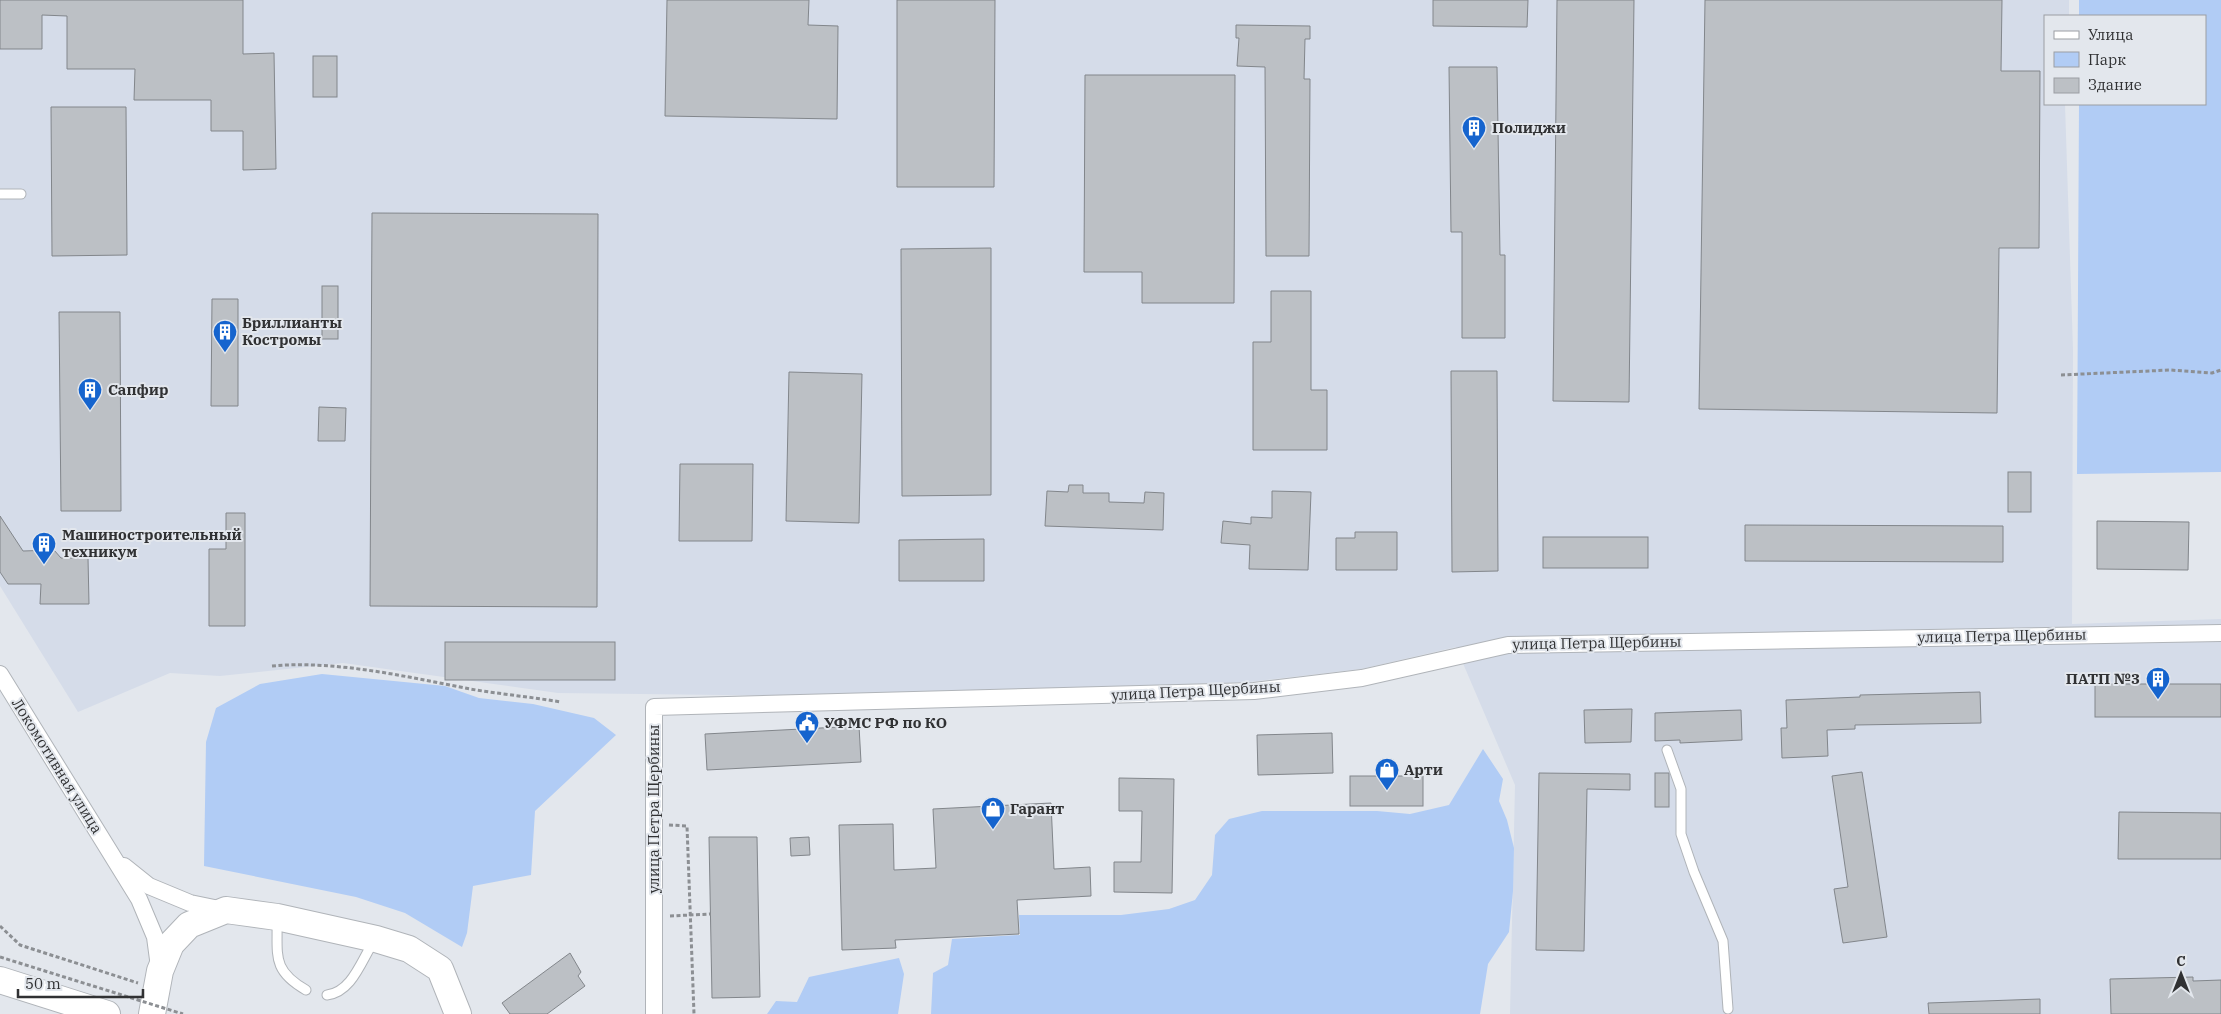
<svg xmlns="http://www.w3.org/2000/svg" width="2221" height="1014" font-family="'IBM Plex Serif',serif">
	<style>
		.built { fill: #d5dce9 }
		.green { fill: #b1ccf5 }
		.building { fill: #bcc0c5; stroke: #82868b }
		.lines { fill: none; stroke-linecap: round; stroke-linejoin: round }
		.service-casing { stroke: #b0b4b9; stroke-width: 11 }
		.minor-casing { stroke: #b0b4b9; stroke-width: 18 }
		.primary-casing { stroke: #b0b4b9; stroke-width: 28 }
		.path { stroke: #8c8f93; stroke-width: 3; stroke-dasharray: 4 2.5; stroke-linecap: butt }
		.service { stroke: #fff; stroke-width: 9 }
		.minor { stroke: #fff; stroke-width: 16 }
		.primary { stroke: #fff; stroke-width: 26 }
		.path-bridge { stroke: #8c8f93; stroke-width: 3; stroke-dasharray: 4 2.5; stroke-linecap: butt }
		.labels { text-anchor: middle; stroke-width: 4; stroke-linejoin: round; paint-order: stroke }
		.poi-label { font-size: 15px; font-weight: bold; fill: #303133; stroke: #e3e7ed; text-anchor: start }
		.street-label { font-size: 15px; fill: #303133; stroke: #e3e7ed }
	</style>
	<rect width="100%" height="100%" fill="#e3e7ed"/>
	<polygon class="built" points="0,0 2069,0 2069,16 2045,16 2045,104 2065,104 2073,350 2072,624 2221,619 2221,1014 1510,1014 1515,785 1456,647 1361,669 1249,682 808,696 558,693 343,663 220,676 170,673 78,712 0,586"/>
	<g class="green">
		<polygon points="2079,0 2221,0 2221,472 2077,474 2079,104 2205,104 2205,16 2079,16"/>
		<polygon points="322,674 445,686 479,698 533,704 594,718 616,735 535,811 531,875 473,886 467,933 462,947 405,913 356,897 204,866 206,742 216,708 260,684"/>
		<polygon points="1483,749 1503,779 1499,801 1507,820 1514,848 1513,891 1509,932 1488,964 1480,1014 931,1014 933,973 948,965 952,939 1020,935 1019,915 1121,915 1169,909 1195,900 1212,875 1215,835 1229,819 1262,811 1377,811 1410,814 1449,805"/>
		<polygon points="899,958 904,974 898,1014 767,1014 776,1001 797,1002 809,977"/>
	</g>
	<g class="building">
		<polygon points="0,0 243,0 243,54 274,53 276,169 243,170 243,131 211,131 211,100 134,100 135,69 67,69 67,16 42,15 42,49 0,49"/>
		<polygon points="667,0 809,0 808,25 838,26 837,119 665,116"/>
		<polygon points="897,0 995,0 994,187 897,187"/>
		<polygon points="1433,0 1528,0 1527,27 1433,26"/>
		<polygon points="1557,0 1634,0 1629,402 1553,401"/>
		<polygon points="1705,0 2002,0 2001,71 2040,71 2039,248 1999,248 1997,413 1699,409"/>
		<polygon points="1236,25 1310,26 1310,39 1305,39 1304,79 1310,79 1309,256 1266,256 1265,67 1237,66 1239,38 1236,38"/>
		<rect x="313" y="56" width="24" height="41"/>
		<polygon points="1449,67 1497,67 1500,255 1505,255 1505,338 1462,338 1462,232 1451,232"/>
		<polygon points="1085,75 1235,75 1234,303 1142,303 1142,272 1084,272"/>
		<polygon points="51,107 126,107 127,255 52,256"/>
		<polygon points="372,213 598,214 597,607 370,606"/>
		<polygon points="991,248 991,495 902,496 901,249"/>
		<rect x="322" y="286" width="16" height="53"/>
		<polygon points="1271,291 1311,291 1311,390 1327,390 1327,450 1253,450 1253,342 1271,342"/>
		<polygon points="212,299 238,299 238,406 211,406"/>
		<polygon points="59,312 120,312 121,511 61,511"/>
		<polygon points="1451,371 1497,371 1498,571 1452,572"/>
		<polygon points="789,372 862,374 859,523 786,521"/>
		<polygon points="319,407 346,408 345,441 318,441"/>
		<polygon points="680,464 753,464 752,541 679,541"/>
		<rect x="2008" y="472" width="23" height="40"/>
		<polygon points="1069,485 1083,485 1083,493 1109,493 1109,502 1144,503 1145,492 1164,493 1163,530 1045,526 1047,491 1068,492"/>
		<polygon points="1272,491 1311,492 1308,570 1249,569 1250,545 1221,543 1223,521 1251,524 1251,517 1272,518"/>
		<polygon points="226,513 245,513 245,626 209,626 209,549 226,549"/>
		<polygon points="0,516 23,551 54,550 61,558 88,558 89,604 40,604 41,584 8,584 0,572"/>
		<polygon points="2097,521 2189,522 2188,570 2097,569"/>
		<polygon points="1745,525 2003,526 2003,562 1745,561"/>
		<polygon points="1355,532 1397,532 1397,570 1336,570 1336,538 1355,538"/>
		<rect x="1543" y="537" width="105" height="31"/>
		<polygon points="984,539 984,581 899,581 899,540"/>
		<rect x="445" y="642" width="170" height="38"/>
		<rect x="2095" y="684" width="126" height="33"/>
		<polygon points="1980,692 1981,723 1855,725 1855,729 1827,730 1828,756 1782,758 1781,728 1787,728 1786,700 1860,697 1860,695"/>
		<polygon points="1632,709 1631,742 1585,743 1584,710"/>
		<polygon points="1741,710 1742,740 1680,743 1680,740 1655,741 1655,713"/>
		<polygon points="859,726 861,762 707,770 705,734"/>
		<polygon points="1332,733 1333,773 1258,775 1257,735"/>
		<polygon points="1862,772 1887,937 1843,943 1834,889 1848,887 1832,776"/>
		<polygon points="1539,773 1630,774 1630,790 1587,789 1584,951 1536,950"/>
		<rect x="1655" y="773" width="14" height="34"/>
		<rect x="1350" y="776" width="73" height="30"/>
		<polygon points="1119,778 1174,779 1172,893 1114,892 1114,862 1141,862 1142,811 1119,811"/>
		<polygon points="1051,803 1054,869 1090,867 1091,896 1017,900 1019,934 895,940 896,948 842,950 839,825 893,824 894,870 936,868 933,809"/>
		<polygon points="2119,812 2221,813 2221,859 2118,859"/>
		<polygon points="709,837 757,837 760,997 712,998"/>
		<polygon points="809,837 810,855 791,856 790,838"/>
		<polygon points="570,953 581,972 578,976 585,986 547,1014 510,1014 502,1003"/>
		<polygon points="2193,977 2193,981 2221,980 2221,1014 2111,1014 2110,979"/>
		<polygon points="2040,999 2040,1014 1929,1014 1928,1003"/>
	</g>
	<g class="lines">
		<defs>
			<g id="service">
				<polyline points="0,194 21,194"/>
				<polyline points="1667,750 1681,789 1681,834 1694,872 1723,941 1728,1009"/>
				<path d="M277,919c1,36 -6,51 29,71"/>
				<path d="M327,995c25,-3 34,-34 47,-54"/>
			</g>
			<g id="minor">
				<polyline points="0,674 139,899 155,937 159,967"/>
				<polyline points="124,866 149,886 190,903 224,910"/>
				<polyline points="654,1014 654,707 1254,691 1362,678 1508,645 2221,633"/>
			</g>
			<g id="primary">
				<polyline points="0,980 107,1014"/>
				<polyline points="152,1014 160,971 171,944 189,925 226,910 277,917 376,939 409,949 440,969 458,1014"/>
			</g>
		</defs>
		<use href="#service" class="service-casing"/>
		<use href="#minor" class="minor-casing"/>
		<use href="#primary" class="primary-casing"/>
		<g class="path">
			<polyline points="2061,375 2170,370 2212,373 2221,370"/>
			<path d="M272,666c64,-6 136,11 198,23 30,5 61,8 91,13"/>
			<polyline points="669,825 687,826 694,1014"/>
			<polyline points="670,916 711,914"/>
			<polyline points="0,926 20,945 138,983"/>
		</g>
		<use href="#service" class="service"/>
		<use href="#minor" class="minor"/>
		<use href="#primary" class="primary"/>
		<polyline class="path-bridge" points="0,957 183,1014"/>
	</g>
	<defs>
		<symbol id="building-pin" viewBox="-11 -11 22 30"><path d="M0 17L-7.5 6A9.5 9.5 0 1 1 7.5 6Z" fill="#1564ce" stroke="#e3e7ed"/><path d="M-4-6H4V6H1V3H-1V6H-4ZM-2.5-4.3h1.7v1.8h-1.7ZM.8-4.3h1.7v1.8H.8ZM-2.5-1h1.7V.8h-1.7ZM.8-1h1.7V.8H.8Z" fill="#fff"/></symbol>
		<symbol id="civic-pin" viewBox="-11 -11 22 30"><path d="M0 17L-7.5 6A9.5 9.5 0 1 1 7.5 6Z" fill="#1564ce" stroke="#e3e7ed"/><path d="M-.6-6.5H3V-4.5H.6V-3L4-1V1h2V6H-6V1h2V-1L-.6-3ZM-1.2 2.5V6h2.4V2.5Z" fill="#fff"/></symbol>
		<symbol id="shop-pin" viewBox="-11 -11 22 30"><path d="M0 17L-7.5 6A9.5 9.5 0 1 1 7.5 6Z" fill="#1564ce" stroke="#e3e7ed"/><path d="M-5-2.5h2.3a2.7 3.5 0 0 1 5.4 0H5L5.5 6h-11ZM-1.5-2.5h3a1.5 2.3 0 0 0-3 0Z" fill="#fff"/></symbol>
	</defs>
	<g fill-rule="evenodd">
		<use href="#building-pin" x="1460" y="114" width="28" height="38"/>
		<use href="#building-pin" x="211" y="318" width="28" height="38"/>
		<use href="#building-pin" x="76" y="376" width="28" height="38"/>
		<use href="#building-pin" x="30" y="530" width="28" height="38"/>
		<use href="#building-pin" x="2144" y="665" width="28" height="38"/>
		<use href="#civic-pin" x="793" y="709" width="28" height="38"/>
		<use href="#shop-pin" x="1373" y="756" width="28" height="38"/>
		<use href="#shop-pin" x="979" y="795" width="28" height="38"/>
	</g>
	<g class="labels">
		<g class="poi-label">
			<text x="1492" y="133">Полиджи</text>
			<text x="242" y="328">Бриллианты<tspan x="242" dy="17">Костромы</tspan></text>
			<text x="108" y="395">Сапфир</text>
			<text x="62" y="540">Машиностроительный<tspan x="62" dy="17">техникум</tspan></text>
			<text x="2140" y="684" text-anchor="end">ПАТП №3</text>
			<text x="824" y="728">УФМС РФ по КО</text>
			<text x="1404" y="775">Арти</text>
			<text x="1010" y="814">Гарант</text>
		</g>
		<g class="street-label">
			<text transform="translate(2002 636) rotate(-1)" y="5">улица Петра Щербины</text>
			<text transform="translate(1597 643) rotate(-1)" y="5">улица Петра Щербины</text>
			<text transform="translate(1196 691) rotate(-3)" y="5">улица Петра Щербины</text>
			<text transform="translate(57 766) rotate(58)" y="5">Локомотивная улица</text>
			<text transform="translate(654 809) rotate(-90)" y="5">улица Петра Щербины</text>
		</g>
	</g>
	<rect x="2044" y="15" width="162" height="90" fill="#e3e7ed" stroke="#9b9ea3"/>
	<rect x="2054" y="31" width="25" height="8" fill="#ffffff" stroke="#9b9ea3"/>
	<text x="2088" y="40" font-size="15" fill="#303133">Улица</text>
	<rect x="2054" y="52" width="25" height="15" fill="#b1ccf5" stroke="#9b9ea3"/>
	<text x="2088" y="65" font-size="15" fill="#303133">Парк</text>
	<rect x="2054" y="78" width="25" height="15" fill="#bcc0c5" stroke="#9b9ea3"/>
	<text x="2088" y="90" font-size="15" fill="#303133">Здание</text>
	<g transform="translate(2181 974)" stroke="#e3e7ed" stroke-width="4" paint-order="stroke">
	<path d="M0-4L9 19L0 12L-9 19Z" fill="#303133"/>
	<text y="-8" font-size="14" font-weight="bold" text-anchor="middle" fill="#303133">С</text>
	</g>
	<path d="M18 989v8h125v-8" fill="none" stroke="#303133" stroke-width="2.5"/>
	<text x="25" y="989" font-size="15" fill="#303133" stroke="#e3e7ed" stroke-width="4" paint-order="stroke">50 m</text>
</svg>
